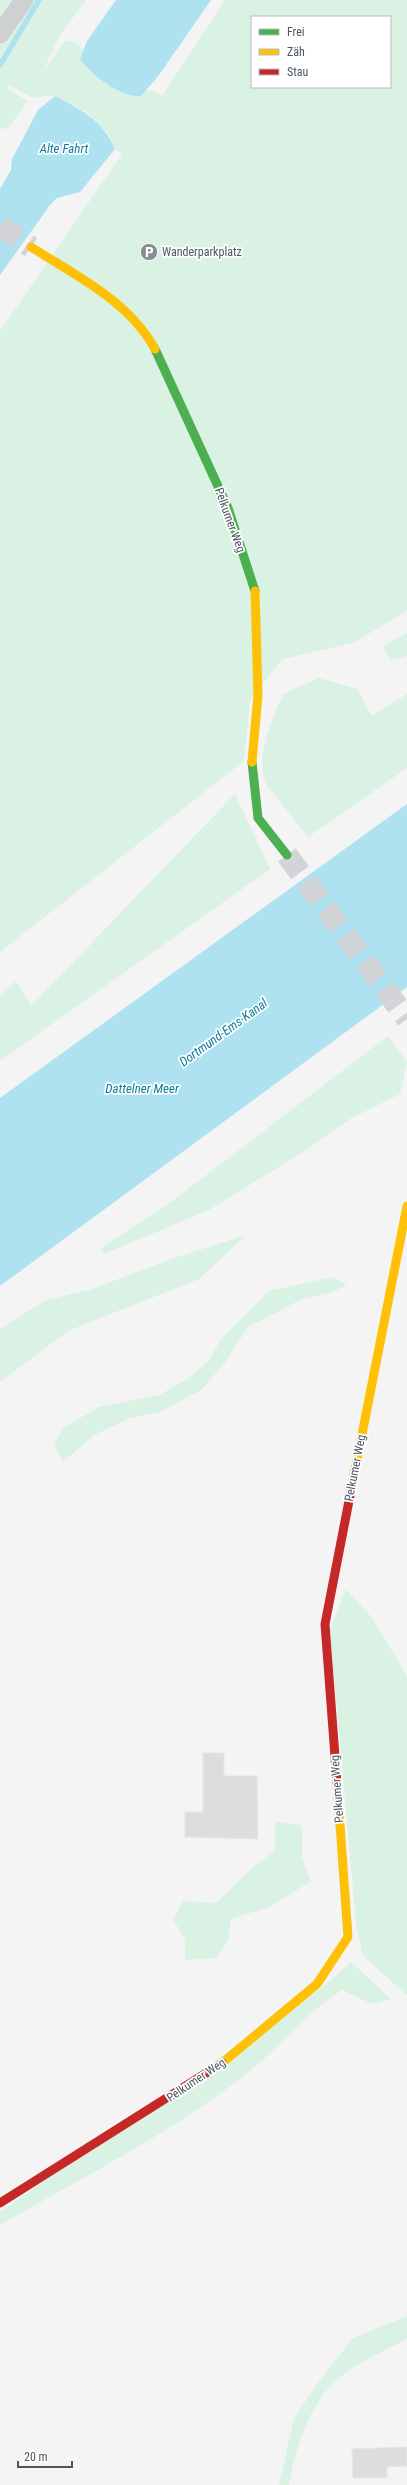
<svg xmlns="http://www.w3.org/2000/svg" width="407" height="2485" font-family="'Roboto Condensed',sans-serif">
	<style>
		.green { fill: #d9f2e3; fill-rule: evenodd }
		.water { fill: #aee2f0 }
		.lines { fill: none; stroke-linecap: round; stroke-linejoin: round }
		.stream { stroke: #aee2f0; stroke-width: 5.5 }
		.building { fill: #ddddde; stroke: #e5e6e7 }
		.secondary-tunnel { stroke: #d2d4d7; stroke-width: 22; stroke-dasharray: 22 11; stroke-linecap: butt }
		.street { stroke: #ced0d2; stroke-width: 19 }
		.fast { stroke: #4caf50; stroke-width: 9 }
		.slow { stroke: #ffc107; stroke-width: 9 }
		.jam { stroke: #c62828; stroke-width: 9 }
		.labels { text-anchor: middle; stroke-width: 3.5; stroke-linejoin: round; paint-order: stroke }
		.poi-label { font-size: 12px; fill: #4a5661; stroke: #fff; text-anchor: start }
		.street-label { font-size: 12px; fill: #4a5661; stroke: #fff }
		.water-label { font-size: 13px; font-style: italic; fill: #0c7c9b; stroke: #fff }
	</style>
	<rect width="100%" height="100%" fill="#f4f4f4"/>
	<g class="green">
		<polygon points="0,0 22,0 0,32"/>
		<path d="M24,0h62l-26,35 -17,36 23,-31 10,3 7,7 -3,9c12,16 40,39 61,37 6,-7 14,-7 21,0l63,-96h182v611l-54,32 -71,16 -32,42 -6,60 -244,191v-621l122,-177 -7,-5 -7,-16 -21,-20 -32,-17 -24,1 -22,-12 -1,4 20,12 -20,27 -8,1v-94zM252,17h138v70h-138z"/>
		<polygon points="407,633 407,656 391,660 382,647"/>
		<path d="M319,678l38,11 15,27 35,-22v74l-99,69 -42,-53c-12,-25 7,-66 17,-90z"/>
		<polygon points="235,794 270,869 0,1061 0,995 16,981 31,1006"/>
		<polygon points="388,1036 407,1062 400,1094 350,1119 306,1150 209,1210 104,1254 101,1248 167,1205"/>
		<polygon points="246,1235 199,1279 68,1331 0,1382 0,1329 46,1300 92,1289 174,1258"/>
		<polygon points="332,1277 347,1285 332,1292 300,1300 248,1327 224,1364 201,1390 160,1412 130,1418 94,1435 63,1462 54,1445 63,1428 99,1407 159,1395 186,1380 208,1362 221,1339 269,1291"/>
		<polygon points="346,1589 372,1618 407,1676 407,1995 363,1956 356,1924 330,1630"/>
		<polygon points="275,1822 302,1825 302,1859 311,1881 270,1907 231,1919 228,1940 217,1958 185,1960 185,1940 173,1919 183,1901 216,1903 250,1870 275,1850"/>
		<path d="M351,1962l40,37 -19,5 -30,-14c-38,24 -65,61 -101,88 -74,57 -159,100 -241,147v-13l324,-226z"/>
		<path d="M407,2316v23c-20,10 -41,20 -59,32 -37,25 -52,73 -59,114h-10l15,-67 29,-42 30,-38z"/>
	</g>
	<g class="water">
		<path d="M116,0h95l-52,75 -18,21c-21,2 -49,-21 -61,-37l7,-18z"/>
		<path d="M55,96c26,14 48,24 60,53l-35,43 -23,6 -7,7 -50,70v-86l11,-19 1,-11 26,-49z"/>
		<polygon points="407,804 407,987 0,1286 0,1098"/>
	</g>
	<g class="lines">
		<polyline class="stream" points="0,65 39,0"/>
	</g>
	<g class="building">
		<polygon points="203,1753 224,1753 224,1776 257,1776 258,1839 185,1837 185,1812 203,1812"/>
		<polygon points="407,2447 407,2466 387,2467 387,2478 353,2478 352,2449"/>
	</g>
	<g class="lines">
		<g class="secondary-tunnel">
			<polyline points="0,226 31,247"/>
			<polyline points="287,855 407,1019"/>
		</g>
		<polyline class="street" points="0,34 24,0"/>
		<g class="fast">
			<polyline points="155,349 228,508 255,591"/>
			<polyline points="252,762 258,818 287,855"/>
		</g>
		<g class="slow">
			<path d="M31,247c44,28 98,54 124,102"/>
			<polyline points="252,762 258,695 255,591"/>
			<polyline points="355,1470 407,1206"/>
			<polyline points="222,2063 317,1984 348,1937 337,1783"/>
		</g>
		<g class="jam">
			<polyline points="337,1783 325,1624 355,1470"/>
			<polyline points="0,2203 222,2063"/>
		</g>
	</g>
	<defs>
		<symbol id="parking-disc" viewBox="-11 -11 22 22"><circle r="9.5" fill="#868d94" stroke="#fff"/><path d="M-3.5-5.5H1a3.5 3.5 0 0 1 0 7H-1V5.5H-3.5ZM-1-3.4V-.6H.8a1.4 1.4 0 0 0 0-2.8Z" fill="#fff"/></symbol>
	</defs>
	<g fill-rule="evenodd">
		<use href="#parking-disc" x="139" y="242" width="20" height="20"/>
	</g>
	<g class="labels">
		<g class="poi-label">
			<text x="162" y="256">Wanderparkplatz</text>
		</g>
		<g class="street-label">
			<text transform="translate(230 520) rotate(70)" y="4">Pelkumer Weg</text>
			<text transform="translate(355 1468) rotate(-79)" y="4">Pelkumer Weg</text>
			<text transform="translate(337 1789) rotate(-94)" y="4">Pelkumer Weg</text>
			<text transform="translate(196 2080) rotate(-34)" y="4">Pelkumer Weg</text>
		</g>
		<g class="water-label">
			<text x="64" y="153">Alte Fahrt</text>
			<text transform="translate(223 1032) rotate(-36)" y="5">Dortmund-Ems-Kanal</text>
			<text x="142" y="1093">Dattelner Meer</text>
		</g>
	</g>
	<rect x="251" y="16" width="140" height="72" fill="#ffffff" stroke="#b7bbc0"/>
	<rect x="259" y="29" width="20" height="6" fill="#4caf50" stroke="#b7bbc0"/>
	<text x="287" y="36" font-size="12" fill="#4a5661">Frei</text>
	<rect x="259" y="49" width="20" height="6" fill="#ffc107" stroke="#b7bbc0"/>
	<text x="287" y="56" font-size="12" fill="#4a5661">Zäh</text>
	<rect x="259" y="69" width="20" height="6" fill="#c62828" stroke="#b7bbc0"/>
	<text x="287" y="76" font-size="12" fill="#4a5661">Stau</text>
	<path d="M18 2461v6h54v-6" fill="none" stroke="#4a5661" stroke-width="2"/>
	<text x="24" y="2461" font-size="12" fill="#4a5661" stroke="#ffffff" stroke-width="3" paint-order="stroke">20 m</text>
</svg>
